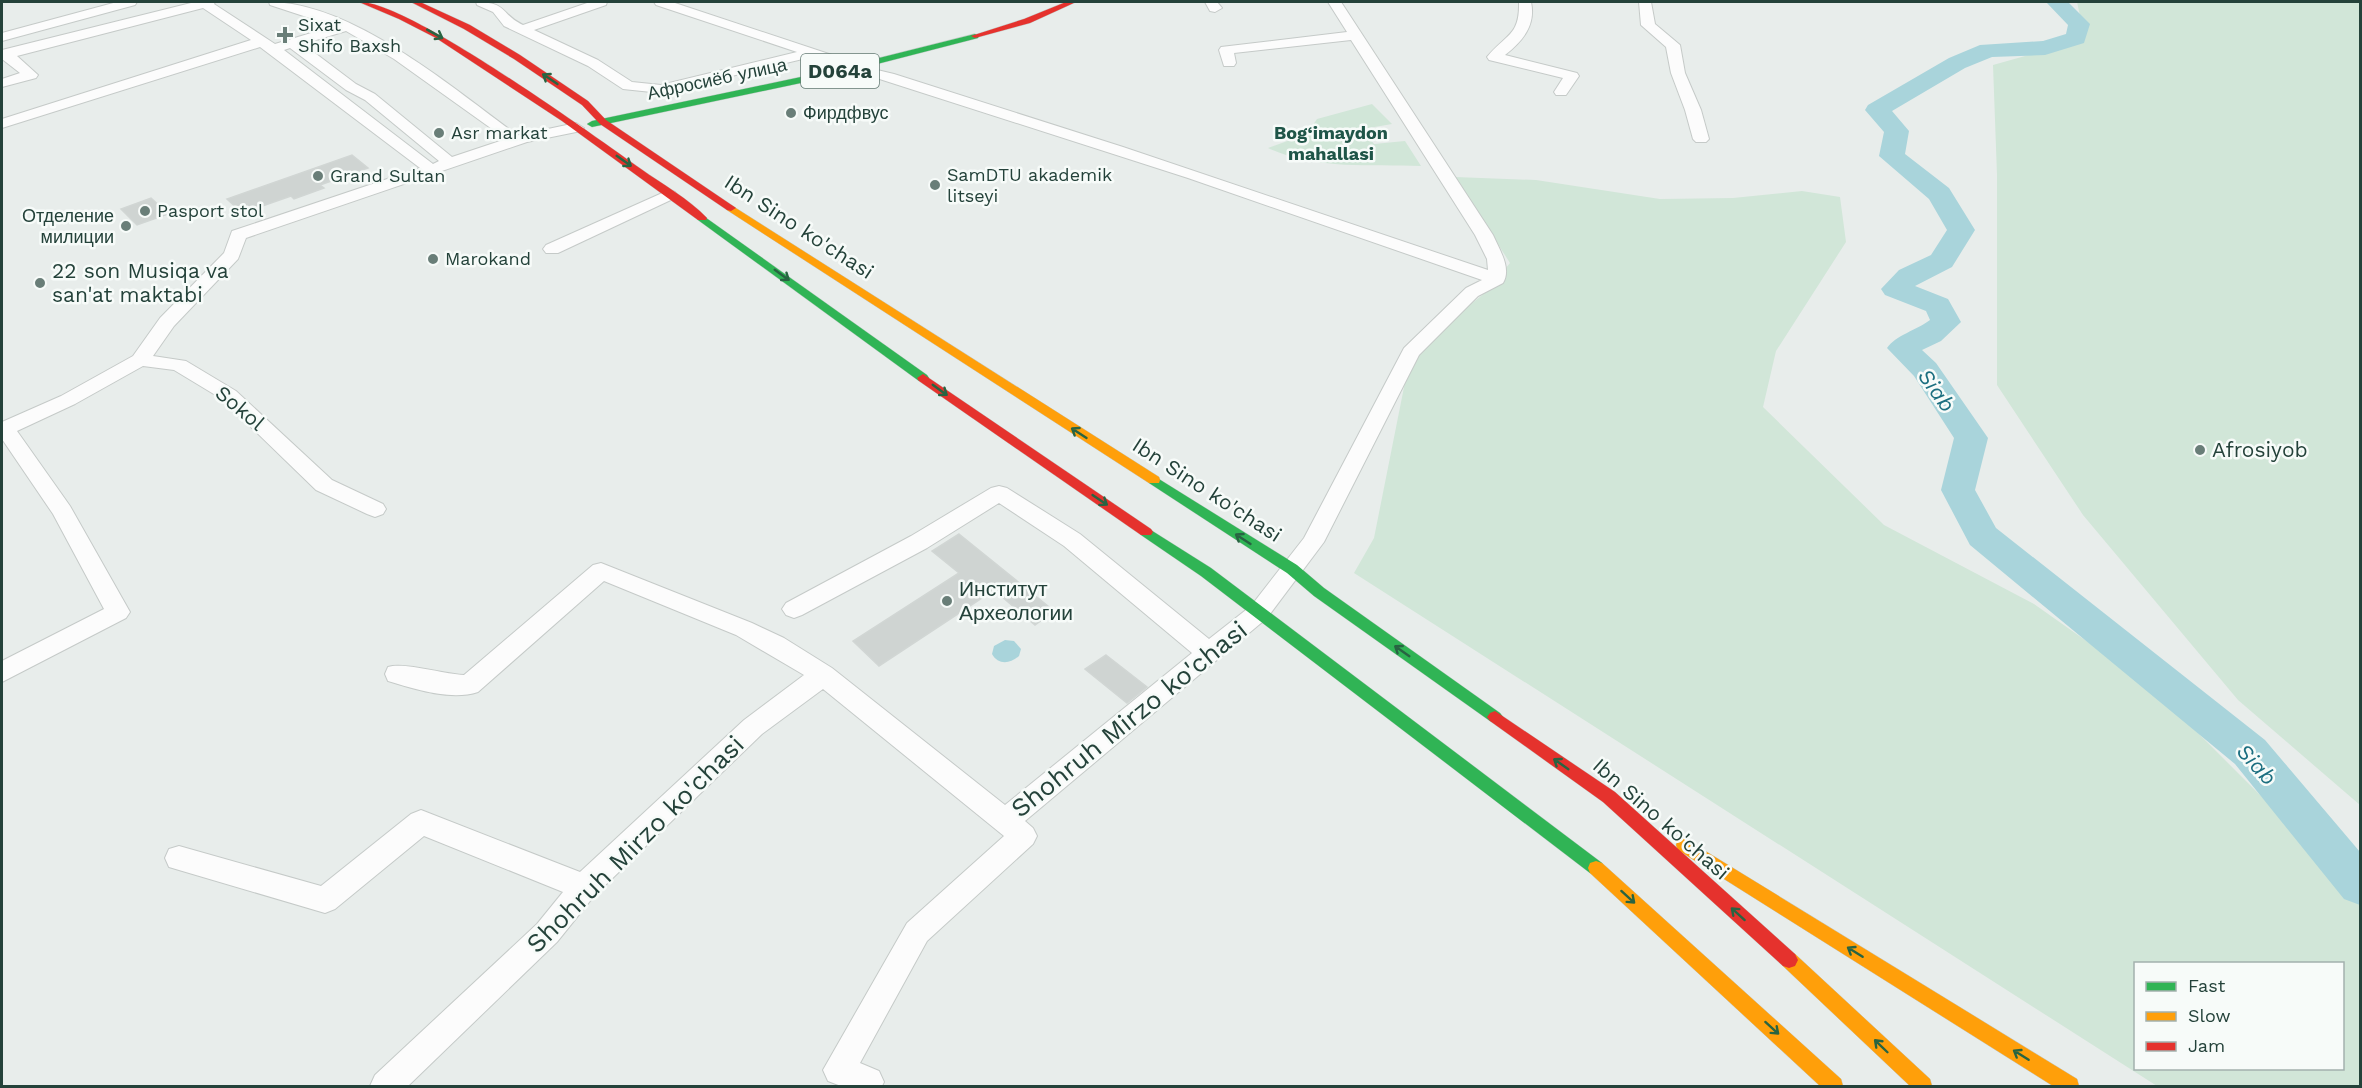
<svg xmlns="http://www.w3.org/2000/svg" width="2362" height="1088" font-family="'Work Sans',sans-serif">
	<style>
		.green { fill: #d1e6d8; fill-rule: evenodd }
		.water { fill: #a9d4db }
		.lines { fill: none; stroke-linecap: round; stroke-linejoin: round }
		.river { fill: #a9d4db; fill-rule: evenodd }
		.building { fill: #cfd4d2; stroke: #d1d6d4; stroke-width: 1.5 }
		.street-casing { stroke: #c5cac8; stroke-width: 2 }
		.fast-casing { stroke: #c3ccc9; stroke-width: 1 }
		.slow-casing { stroke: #c3ccc9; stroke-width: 1 }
		.jam-casing { stroke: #c3ccc9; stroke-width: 1 }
		.street { fill: #fcfcfc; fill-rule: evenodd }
		.fast { fill: #30b455; fill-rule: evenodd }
		.slow { fill: #ff9f0a; fill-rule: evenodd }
		.jam { fill: #e5322d; fill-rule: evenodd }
		.oneway { stroke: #286442 }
		.poi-dot { fill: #697e78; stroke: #f7fbf9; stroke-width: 2 }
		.labels { text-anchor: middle; stroke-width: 5; stroke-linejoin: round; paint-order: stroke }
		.far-poi-label { font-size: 18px; fill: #24423a; stroke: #f7fbf9; text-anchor: start }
		.far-street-label { font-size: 18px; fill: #24423a; stroke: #f7fbf9 }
		.far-neighbourhood-label { font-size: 18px; font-weight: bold; fill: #1f5548; stroke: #f7fbf9 }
		.shield { fill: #f7fbf9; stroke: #637a73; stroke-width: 1.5 }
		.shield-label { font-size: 20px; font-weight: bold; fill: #24423a }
		.street-label { font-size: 21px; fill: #24423a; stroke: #f7fbf9 }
		.poi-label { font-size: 21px; fill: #24423a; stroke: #f7fbf9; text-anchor: start }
		.water-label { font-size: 22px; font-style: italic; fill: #1c6f80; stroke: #f7fbf9 }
		.near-street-label { font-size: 26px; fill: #24423a; stroke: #f7fbf9 }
	</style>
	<rect width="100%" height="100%" fill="#e8edeb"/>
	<g class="green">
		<polygon points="2077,2 2360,2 2360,805 2238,700 2083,515 1997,385 1997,175 1993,65 2085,39"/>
		<path d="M1372,104l20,20 -29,5 11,15 31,-3 16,25c-51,-2 -105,4 -153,-18l39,-14 10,-15z"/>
		<path d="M1455,177l81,3 124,19 73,-1 69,-7 38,6 6,45 -70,109 -13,56 121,118 150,79 119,84 207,207v191h-203l-803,-513 20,-35 37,-186 75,-60 24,-29zM2136,964h206v104h-206z"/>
	</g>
	<path class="water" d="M1005,640l9,1 7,8 -2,7c-9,8 -21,9 -27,-2l2,-8z"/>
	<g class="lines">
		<path class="river" d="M2046,2h22l22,22 -6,19 -39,12 -53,2 -27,11 -73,43 17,20 -4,23 44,34 26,42 -23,37 -37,19 33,13 13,23 -20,19 -19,9 14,13 52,75 -13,52 21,38 269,212 95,112v53l-16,-6 -109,-135 -265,-219 -29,-55 13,-52 -40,-62 -27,-28c9,-13 30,-18 43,-28l-4,-9 -41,-16 -4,-6 18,-19 32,-15 16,-25 -18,-31 -50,-43 5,-24 -19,-22 3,-5 81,-47 31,-13 63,-4 23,-7 2,-9z"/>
	</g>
	<g class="building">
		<polygon points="352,155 368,168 320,185 324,188 294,199 291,196 242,213 227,199"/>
		<polygon points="151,198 168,214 137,225 121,209"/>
		<polygon points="959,534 1054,611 1035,625 994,590 879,666 853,641 959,573 932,551"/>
		<polygon points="1106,655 1147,687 1127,703 1085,669"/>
	</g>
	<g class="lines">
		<defs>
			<g id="street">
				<polygon points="117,2 137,2 135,5 2,41 2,33"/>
				<path d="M195,2h20l-1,2 61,40 59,-18 -64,-21 -1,-3c82,0 180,83 244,130l2,4 61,-13 8,5 -3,3 -54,11 -281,96 -8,21 -64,67 -21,30 33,5 50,30 96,89 51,24 3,5 -3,5 -8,3 -8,-3 -51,-24 -94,-91 -48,-29 -31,-4 -68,38 -58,27 53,75 60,106 -4,6 -124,64v-21l102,-52 -51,-95 -51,-75v-17l59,-26 72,-40 27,-38 64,-65 8,-22 188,-63 -160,-121 -258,81v-9l249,-79 -48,-32 -186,48 21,19 -2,3 -34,9v-8l18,-6 -18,-14v-9zM346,31l48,28 112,80 -54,18 -77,-63 -19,-10 -53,-40zM290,48l56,42 19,10 74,61 -6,3 -149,-114z"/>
				<path d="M476,2c32,0 24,12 47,23l67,-23h17l-1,3 -72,25 64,30 34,22 29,3 136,-33 -141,-47 -2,-3h18l178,59 2,3 42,10 229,73 365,123 -1,-11 -12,-24 -124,-195 -117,13 2,10 -2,3h-10l-5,-16 2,-3 126,-15 -19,-30h13l152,233c6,14 19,33 10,48l-25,13 -59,59 -95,187 -57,76 -242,203 8,7 4,8 -4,8 -106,97 -67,122 19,8 5,11 -2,4h-41l-13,-5 -5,-11 84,-147 97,-87 -181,-147 -61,45 -168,162 -37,46 -149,144h-38l5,-11 162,-151 26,-32 -139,-56 -89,73 -10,4 -146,-43 -10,-3 -4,-9 4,-9 10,-3 142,40 90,-72 10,-4 159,62 164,-152 60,-45 -68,-40 -132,-54 -126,111c-27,9 -64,-3 -90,-11l-3,-7 3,-7c16,-5 55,7 76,8l129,-110 8,-2 151,60 32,15 48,30 173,137 187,-152 -128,-107 -65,-43 -72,45 -125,67 -8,3 -8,-3 -4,-6 4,-6 125,-67 80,-48 8,-2 8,2 73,46 129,105 42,-33 53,-68 100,-190 62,-60 16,-8 -294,-102 -377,-121 -150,36 -38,-4 -35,-23 -84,-40 -11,-14 -16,-7z"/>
				<polygon points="1205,2 1217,2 1222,8 1215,12 1210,11"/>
				<path d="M1519,2h12c5,23 -8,39 -26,53l72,18 2,3 -13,19h-10l-2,-3 9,-14 -74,-18 -2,-3c19,-23 33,-21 32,-55z"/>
				<polygon points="1639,2 1651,2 1655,24 1680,45 1685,73 1701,110 1709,139 1706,142 1696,142 1693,139 1685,110 1671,73 1666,47 1641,25"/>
				<polygon points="669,190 675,192 677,195 675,198 558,253 546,253 543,249 546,245"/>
			</g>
			<g id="fast">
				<polygon points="975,34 979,36 978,38 815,80 592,127 587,124 592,121 815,74"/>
				<polygon points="702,215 927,375 929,378 927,381 919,381 698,220 697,218"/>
				<polygon points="1154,476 1297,565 1324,588 1500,713 1503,717 1500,721 1495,723 1490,721 1314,596 1287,573 1149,483 1148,480 1149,477"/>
				<polygon points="1146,527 1211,568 1602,863 1604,868 1602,873 1596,875 1590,873 1201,576 1141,535 1139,532"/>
			</g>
			<g id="slow">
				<polygon points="731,205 1159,477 1160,480 1159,483 1149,483 727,210 726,208"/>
				<polygon points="1684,838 2077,1079 2079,1086 2053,1086 1678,850 1676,845 1678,840"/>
				<polygon points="1596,861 1602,863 1841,1079 1843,1086 1820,1086 1590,873 1588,868 1590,863"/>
				<polygon points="1789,952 1795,954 1930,1079 1932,1086 1910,1086 1783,966 1780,960 1783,954"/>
			</g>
			<g id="jam">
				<path d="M359,2c48,-2 235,134 282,167 21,15 48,30 66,49l-1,2h-8l-136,-99 -126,-83 -37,-19z"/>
				<polygon points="411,2 420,2 470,25 520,55 588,101 606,120 736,208 731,211 727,210 600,124 582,105 514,59 464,29"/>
				<polygon points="1066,2 1076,2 1030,23 975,38 971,36 1024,19"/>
				<polygon points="923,374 1151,529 1153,532 1151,535 1141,535 919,381 917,378"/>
				<polygon points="1495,711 1615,792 1795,954 1798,960 1795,966 1789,968 1783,966 1603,802 1490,721 1487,717 1490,713"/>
			</g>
		</defs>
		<use href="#street" class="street-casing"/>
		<use href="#fast" class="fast-casing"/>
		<use href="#slow" class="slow-casing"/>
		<use href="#jam" class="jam-casing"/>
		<use href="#street" class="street"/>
		<use href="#fast" class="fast"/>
		<use href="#slow" class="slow"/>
		<use href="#jam" class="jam"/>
	</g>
	<defs><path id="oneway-shaft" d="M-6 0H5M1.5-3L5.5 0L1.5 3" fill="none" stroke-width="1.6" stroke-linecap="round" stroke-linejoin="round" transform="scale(1.5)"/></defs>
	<g class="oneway">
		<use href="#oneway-shaft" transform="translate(435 34) rotate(29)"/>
		<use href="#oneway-shaft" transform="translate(550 79) rotate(-146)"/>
		<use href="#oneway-shaft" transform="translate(624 161) rotate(35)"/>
		<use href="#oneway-shaft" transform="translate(782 275) rotate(36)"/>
		<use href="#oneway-shaft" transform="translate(940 390) rotate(36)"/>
		<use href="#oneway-shaft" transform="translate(1079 433) rotate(-147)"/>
		<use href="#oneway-shaft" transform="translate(1100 500) rotate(34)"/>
		<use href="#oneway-shaft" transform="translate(1243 539) rotate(-147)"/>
		<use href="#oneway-shaft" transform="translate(1402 651) rotate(-145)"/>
		<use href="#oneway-shaft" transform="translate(1561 764) rotate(-145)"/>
		<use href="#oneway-shaft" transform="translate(1628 897) rotate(42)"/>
		<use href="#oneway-shaft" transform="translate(1738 914) rotate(-138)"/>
		<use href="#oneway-shaft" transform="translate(1855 952) rotate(-148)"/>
		<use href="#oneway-shaft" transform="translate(1772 1028) rotate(42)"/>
		<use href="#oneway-shaft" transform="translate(1881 1046) rotate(-136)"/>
		<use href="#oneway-shaft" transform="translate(2021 1055) rotate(-148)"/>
	</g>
	<g class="poi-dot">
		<path d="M282 26h6v6h6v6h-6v6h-6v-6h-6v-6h6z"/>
		<circle cx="791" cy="113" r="6"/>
		<circle cx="439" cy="133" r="6"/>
		<circle cx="318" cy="176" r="6"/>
		<circle cx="935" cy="185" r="6"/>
		<circle cx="145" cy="211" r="6"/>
		<circle cx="126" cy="226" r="6"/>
		<circle cx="433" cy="259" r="6"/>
		<circle cx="40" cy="283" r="6"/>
		<circle cx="2200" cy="450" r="6"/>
		<circle cx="947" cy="601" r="6"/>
	</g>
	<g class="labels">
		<g class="far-poi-label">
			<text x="298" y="31">Sixat<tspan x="298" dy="21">Shifo Baxsh</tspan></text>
			<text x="803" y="119">Фирдфвус</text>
			<text x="451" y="139">Asr markat</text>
			<text x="947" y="181">SamDTU akademik<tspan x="947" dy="21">litseyi</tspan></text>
			<text x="330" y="182">Grand Sultan</text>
			<text x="157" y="217">Pasport stol</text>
			<text x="114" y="222" text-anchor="end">Отделение<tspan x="114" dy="21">милиции</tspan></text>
			<text x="445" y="265">Marokand</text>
		</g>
		<g class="far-street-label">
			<text transform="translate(717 79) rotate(-12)" y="6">Афросиёб улица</text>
		</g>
		<g class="far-neighbourhood-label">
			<text x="1331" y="139">Bog‘imaydon<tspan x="1331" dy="21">mahallasi</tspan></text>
		</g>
		<rect class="shield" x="801" y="54" width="78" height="34" rx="4.5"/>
		<g class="shield-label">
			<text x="840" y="78">D064a</text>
		</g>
		<g class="street-label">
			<text transform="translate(799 227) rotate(33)" y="7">Ibn Sino ko'chasi</text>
			<text transform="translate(240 408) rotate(40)" y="7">Sokol</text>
			<text transform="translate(1207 490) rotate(33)" y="7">Ibn Sino ko'chasi</text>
			<text transform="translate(1661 819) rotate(41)" y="7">Ibn Sino ko'chasi</text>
		</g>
		<g class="poi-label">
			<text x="52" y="278">22 son Musiqa va<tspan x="52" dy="24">san'at maktabi</tspan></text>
			<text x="2212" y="457">Afrosiyob</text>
			<text x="959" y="596">Институт<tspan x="959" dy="24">Археологии</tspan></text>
		</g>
		<g class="water-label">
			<text transform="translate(1937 390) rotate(54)" y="8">Siab</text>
			<text transform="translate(2257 764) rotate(47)" y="8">Siab</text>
		</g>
		<g class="near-street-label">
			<text transform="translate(1129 719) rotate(-39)" y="9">Shohruh Mirzo ko'chasi</text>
			<text transform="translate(635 844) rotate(-45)" y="9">Shohruh Mirzo ko'chasi</text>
		</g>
	</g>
	<rect width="2362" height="1088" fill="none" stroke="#24423a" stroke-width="6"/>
	<rect x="2134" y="962" width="210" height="108" fill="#f7fbf9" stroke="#a3b1ad" stroke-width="1.5"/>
	<rect x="2146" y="982" width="30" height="9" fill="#30b455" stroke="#a3b1ad" stroke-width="1.5"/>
	<text x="2188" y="992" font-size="18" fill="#24423a">Fast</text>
	<rect x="2146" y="1012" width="30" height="9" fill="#ff9f0a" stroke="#a3b1ad" stroke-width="1.5"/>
	<text x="2188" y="1022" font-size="18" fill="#24423a">Slow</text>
	<rect x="2146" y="1042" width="30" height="9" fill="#e5322d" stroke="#a3b1ad" stroke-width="1.5"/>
	<text x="2188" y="1052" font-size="18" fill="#24423a">Jam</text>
</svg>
